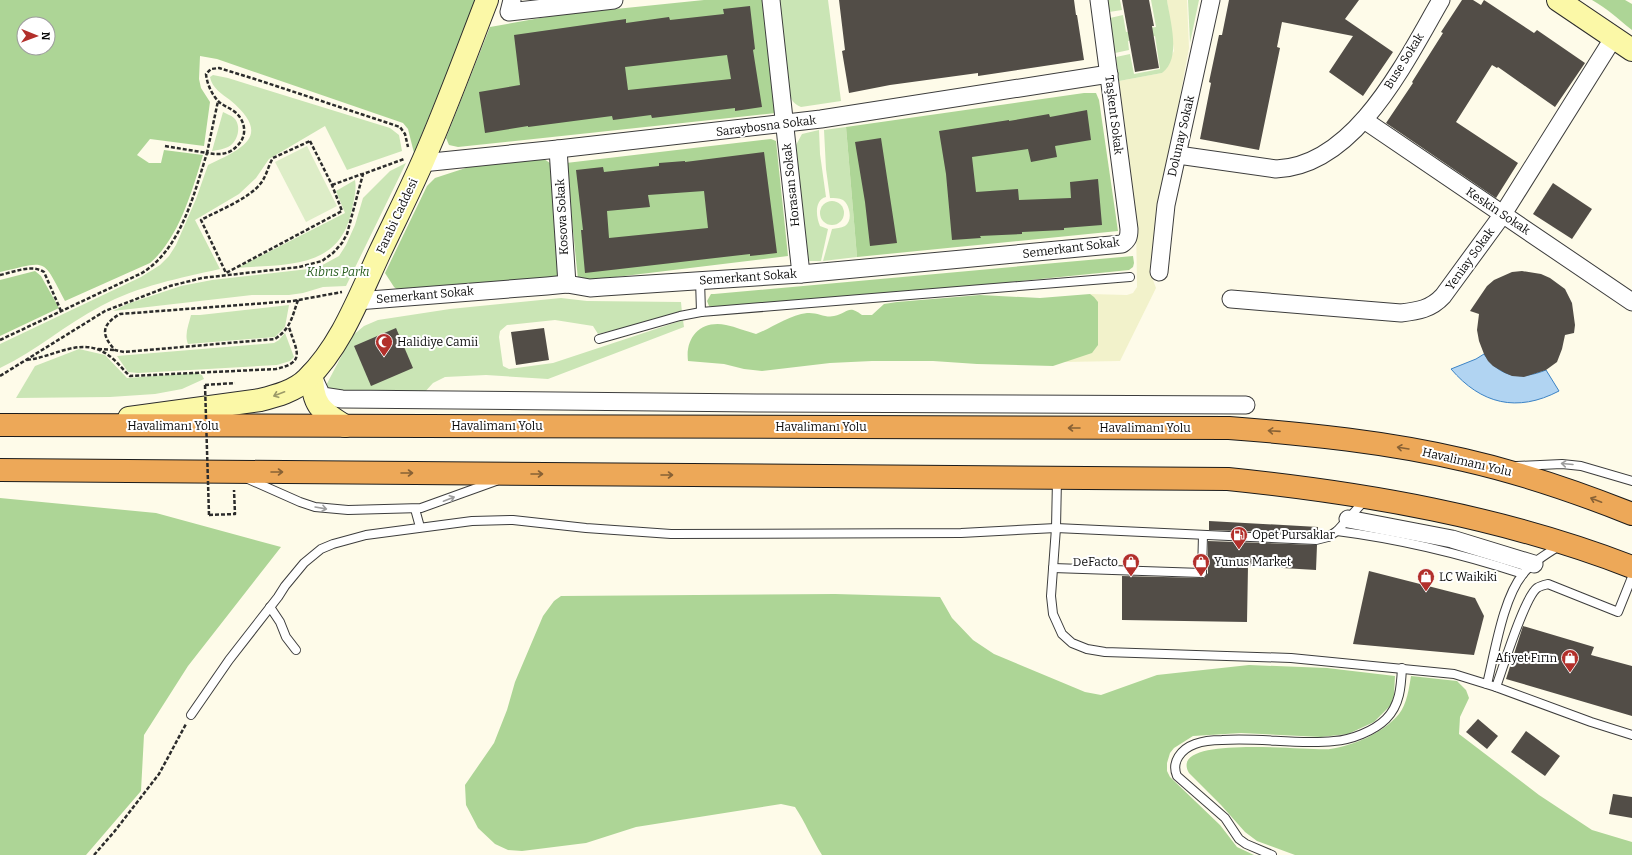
<svg xmlns="http://www.w3.org/2000/svg" width="1632" height="855" font-family="Bitter,serif">
	<style>
		.farmland { fill: #f2f2cb }
		.green { fill: #cae5b5 }
		.forest { fill: #add596; fill-rule: evenodd }
		.pitch { fill: #ddedc7 }
		.water { fill: #b1d4f2; stroke: #3c83c5 }
		.building { fill: #524d47; fill-rule: evenodd }
		.lines { fill: none; stroke-linecap: round; stroke-linejoin: round }
		.lane-casing { stroke: #3d3d3d; stroke-width: 10 }
		.street-casing { stroke: #3d3d3d; stroke-width: 19 }
		.secondary-casing { stroke: #2c2c2c; stroke-width: 24 }
		.highway-casing { stroke: #1b1b1b; stroke-width: 24 }
		.path { stroke: #2c2c2c; stroke-width: 2.5; stroke-dasharray: 4 2; stroke-linecap: butt }
		.lane { stroke: #fff; stroke-width: 8 }
		.street { stroke: #fff; stroke-width: 17 }
		.secondary { stroke: #fbf8a7; stroke-width: 22 }
		.highway { stroke: #eda858; stroke-width: 22 }
		.path-bridge { stroke: #2c2c2c; stroke-width: 2.5; stroke-dasharray: 4 2; stroke-linecap: butt }
		.oneway { stroke: #9b9968 }
		.oneway2 { stroke: #876135 }
		.oneway3 { stroke: #9d9d9d }
		.labels { text-anchor: middle; stroke-width: 4; stroke-linejoin: round; paint-order: stroke }
		.street-label { font-size: 12px; fill: #0a0a0a; stroke: #fff }
		.park-label { font-size: 12px; font-style: italic; fill: #275d1f; stroke: #fff }
		.poi-label { font-size: 12px; fill: #0a0a0a; stroke: #fff; text-anchor: start }
	</style>
	<rect width="100%" height="100%" fill="#fefbe9"/>
	<polygon class="farmland" points="1167,0 1187,0 1189,48 1154,236 1153,280 1156,288 1120,361 1064,362 1090,294 1127,295 1133,293 1137,287 1136,219 1119,81 1162,73 1174,51"/>
	<g class="green">
		<path d="M780,0h48l13,101 -40,6c-8,-3 -10,-8 -13,-16z"/>
		<polygon points="1107,0 1120,0 1122,10 1109,12"/>
		<path d="M1151,0h16c3,21 15,59 -5,73l-43,8 -3,-24 14,-3 4,20 26,-5 -5,-33 -27,5 1,9 -14,3 -5,-35 13,-3 3,17 30,-5z"/>
		<polygon points="1188,0 1199,0 1190,43"/>
		<path d="M213,75l15,3 162,50 9,7 3,16 -55,19 -22,-44 -56,33 -13,19 -17,16 -44,26 25,49c-40,9 -82,17 -119,37 -35,18 -65,45 -101,62v-24l141,-67 19,-12 9,-9 7,-11 20,-46 12,-34c35,-17 65,-29 22,-65 -8,-6 -18,-12 -20,-23z"/>
		<path d="M223,112c3,2 8,3 11,6 8,8 4,24 -6,29 -4,2 -10,3 -16,4z"/>
		<path d="M846,127l11,130 -34,4 9,-32c4,-1 9,-1 13,-3 8,-5 5,-21 -2,-26 -4,-2 -9,-2 -13,-2l-4,-29 -2,-39z"/>
		<path d="M819,130l1,24 6,43c-12,3 -10,20 -6,29l8,3 -7,32h-13l-14,-106 2,-10 6,-11z"/>
		<polygon points="406,163 346,286 323,287 303,293 289,295 252,295 113,311 127,304 181,286 212,280 317,268 339,256 346,245 355,225 363,198 390,171"/>
		<path d="M355,180c2,11 -2,23 -4,33 -13,57 -67,51 -114,55l108,-55 -9,-22z"/>
		<circle cx="832" cy="213" r="12"/>
		<polygon points="561,298 587,301 681,302 682,313 598,334 593,326 555,320 507,325 500,331 499,337 503,366 509,369 553,363 683,320 684,327 548,379 486,375 445,377 433,383 423,394 322,393 352,336 364,326 378,320 450,309"/>
		<path d="M289,305l-4,22 -10,10 -87,7c-4,-10 1,-20 3,-29h9z"/>
		<polygon points="285,333 294,357 290,361 277,365 138,373 128,372 117,356 274,343 279,340"/>
		<polygon points="79,349 105,355 127,378 197,373 202,375 204,379 182,389 155,394 110,397 16,398 35,366"/>
	</g>
	<g class="forest">
		<path d="M0,0h477l-63,153 -6,-24 -5,-6 -186,-64 -17,-3 -1,23 2,9 9,14 -6,44 -54,-7 -13,16 12,8h12l3,-13 39,5c-11,36 -24,83 -53,108l-85,38c-23,-44 -17,-40 -65,-29zM24,24h24v24h-24z"/>
		<polygon points="704,0 763,0 776,113 458,147 449,145 446,138 490,27 557,15"/>
		<path d="M1592,0h33l7,4v26c-14,-11 -24,-21 -40,-30z"/>
		<polygon points="1084,93 1096,93 1099,100 1118,231 857,257 846,127"/>
		<polygon points="771,139 776,141 788,256 583,281 578,279 566,163"/>
		<polygon points="544,159 550,163 558,277 398,290 394,287 385,273 427,186 435,178 481,163"/>
		<polygon points="1133,256 1134,263 1133,267 1129,270 941,289 713,307 709,306 707,301 711,294 714,294"/>
		<polygon points="35,271 41,276 59,308 0,336 0,280"/>
		<path d="M1090,294l4,3 4,5v43l-6,8 -39,13 -76,-2 -44,-3h-61l-42,2 -68,8 -18,-2 -20,-5 -36,-3c-3,-24 13,-41 38,-36 10,2 19,6 30,9 16,-6 33,-19 51,-21 10,-1 18,5 27,3 14,-3 14,-12 28,-1h10l12,-11 13,-2 83,-7 60,3z"/>
		<polygon points="0,498 156,513 281,547 188,666 144,735 141,791 86,855 0,855"/>
		<path d="M835,594l105,3 12,21 21,22 21,14 91,38 16,3 56,-20 92,-10 78,3 68,8 -1,19 -3,10 -17,17 -26,12 -27,3 -80,-4 -48,3 -19,12 -4,5 -3,10v8l3,6 50,48 17,22 17,8h-432c-10,-16 -17,-33 -27,-48l-14,-3 -145,23 -50,16 -64,8 -14,-1 -13,-6 -17,-16 -12,-23 -1,-20 29,-42 13,-33 8,-28 28,-66 11,-15 7,-5z"/>
		<path d="M1411,676l46,5 9,9 3,8 -9,19 -1,17 80,61 53,35 40,12v13h-337l-38,-14 -12,-9 -24,-27 -32,-32c-23,-40 124,-21 141,-24 25,-4 53,-16 69,-35 8,-10 10,-26 12,-38z"/>
	</g>
	<polygon class="pitch" points="307,146 337,206 306,222 275,162"/>
	<path class="water" d="M1484,354c16,24 37,26 62,16l13,21c-42,22 -78,13 -108,-22l25,-10z"/>
	<g class="building">
		<polygon points="839,0 1074,0 1076,15 1077,15 1084,60 978,76 978,73 890,85 849,93 842,51 845,50"/>
		<polygon points="1122,0 1149,0 1154,26 1152,26 1159,68 1135,72"/>
		<polygon points="1229,0 1359,0 1345,19 1393,52 1363,96 1329,72 1353,36 1282,22 1277,47 1280,48 1259,150 1200,139 1211,83 1209,82 1219,35 1222,35"/>
		<polygon points="1462,0 1473,0 1481,5 1484,0 1534,33 1537,30 1585,63 1555,107 1498,67 1497,68 1492,65 1456,122 1518,163 1496,198 1386,123 1413,83 1412,82 1443,33 1441,32"/>
		<path d="M750,6l5,43 -2,1 9,57 -27,4v-3l-83,10 -1,-3 -38,5 -1,-4 -84,11v-1l-43,7 -6,-41 41,-7 -6,-50 112,-16v4l43,-6 1,3 54,-6 -1,-5zM727,55l4,24 -103,11 -3,-23z"/>
		<polygon points="1087,110 1091,140 1055,146 1057,157 1031,162 1028,149 972,157 976,192 1018,189 1019,200 1071,198 1070,182 1098,179 1102,225 1064,228 1064,230 1022,232 1022,234 980,236 981,238 952,240 946,174 939,131 1009,120 1009,121 1049,114 1050,117"/>
		<polygon points="881,138 897,243 870,246 865,202 855,142"/>
		<path d="M764,152l13,101 -27,3v-2l-165,19 -4,-43h2l-7,-60 27,-3 1,5 55,-6v-3l26,-2v1zM704,191l4,37 -99,10 -2,-27 43,-4 -2,-12z"/>
		<polygon points="1553,183 1592,209 1572,239 1533,214"/>
		<polygon points="1522,271 1541,274 1550,278 1565,289 1572,303 1575,325 1574,333 1565,335 1562,349 1557,362 1546,370 1524,377 1512,376 1505,373 1493,366 1488,361 1484,354 1479,341 1477,330 1479,314 1470,311 1487,286 1494,280 1512,272"/>
		<polygon points="396,328 413,368 371,386 354,346"/>
		<polygon points="544,328 549,360 516,365 511,332"/>
		<polygon points="1209,521 1318,527 1318,534 1209,530"/>
		<polygon points="1208,541 1317,545 1316,570 1248,566 1247,622 1122,620 1122,576 1204,578 1208,573"/>
		<polygon points="1369,571 1475,598 1484,616 1474,655 1353,644"/>
		<polygon points="1523,626 1594,647 1591,655 1632,666 1632,716 1506,679"/>
		<polygon points="1478,719 1498,736 1487,749 1466,732"/>
		<polygon points="1526,731 1560,756 1545,776 1511,752"/>
		<polygon points="1613,794 1632,797 1632,818 1609,814"/>
	</g>
	<g class="lines">
		<defs>
			<g id="lane">
				<polyline points="700,280 701,312"/>
				<polyline points="599,339 680,316 701,312 1130,277"/>
				<polyline points="1517,466 1562,464 1581,466 1632,481"/>
				<polyline points="248,479 300,502 315,507 348,510 421,508 496,481"/>
				<polyline points="1057,479 1056,528 1051,596 1053,614 1062,634 1072,643 1087,649 1105,652 1291,658 1454,674 1496,687 1591,722 1632,735"/>
				<polyline points="415,509 420,527"/>
				<path d="M1337,531c63,8 125,23 186,43"/>
				<polyline points="1053,568 1202,573 1203,535"/>
				<polyline points="270,607 280,622 286,637 296,650"/>
				<path d="M1487,684c8,-32 16,-86 36,-110 9,-12 24,-20 36,-28"/>
				<path d="M1496,687c7,-19 28,-89 41,-99 3,-2 7,-3 11,-4l70,28 14,-35"/>
				<polyline points="191,715 229,660 278,597 285,586 304,563 321,549 333,544 366,535 472,521 513,520 586,528 671,534 961,533 1056,528 1316,540 1328,537 1337,531 1366,499"/>
				<path d="M1272,855l-26,-11 -7,-5 -14,-21 -48,-42c-6,-14 4,-27 18,-32 8,-3 18,-4 27,-4 37,-3 75,5 112,1 17,-1 40,-10 52,-22 14,-14 15,-32 16,-51"/>
			</g>
			<g id="street">
				<polyline points="512,0 509,12 614,0"/>
				<polyline points="771,0 801,274"/>
				<polyline points="1364,120 1632,302"/>
				<polyline points="558,149 567,284"/>
				<path d="M1178,155l98,14c80,-3 130,-109 165,-169"/>
				<polyline points="422,163 558,149 821,119 1109,74"/>
				<polyline points="1159,272 1166,205 1211,0"/>
				<path d="M1231,299l170,14c17,-2 30,-4 42,-17l60,-82 111,-177"/>
				<path d="M357,301l190,-15 20,-2 23,4 13,-1 198,-13 321,-30c6,-4 7,-7 7,-15l-30,-229"/>
				<polyline points="315,381 322,396 342,399 757,403 1246,405"/>
				<polyline points="1348,519 1452,539 1534,564"/>
			</g>
			<g id="secondary">
				<polyline points="1558,0 1632,50"/>
				<path d="M312,374c0,30 8,37 33,52"/>
				<path d="M129,418l131,-18c16,-4 35,-9 47,-21 34,-33 52,-82 72,-125 17,-36 35,-71 50,-107 21,-49 39,-98 58,-147"/>
			</g>
			<g id="highway">
				<path d="M0,425l1229,3c79,6 158,14 235,32 57,13 113,32 168,54"/>
				<path d="M0,470l1228,9c137,14 275,38 404,88"/>
			</g>
		</defs>
		<use href="#lane" class="lane-casing"/>
		<use href="#street" class="street-casing"/>
		<use href="#secondary" class="secondary-casing"/>
		<use href="#highway" class="highway-casing"/>
		<g class="path">
			<path d="M310,141l22,44 10,26 -116,62 -25,-53c18,-10 48,-21 60,-37 6,-8 7,-17 12,-25z"/>
			<polyline points="165,146 207,153 218,101"/>
			<polyline points="332,185 362,174"/>
			<path d="M0,275c14,-3 32,-11 44,-3l17,39"/>
			<path d="M298,300c-6,17 -7,28 -23,39l-151,13 -9,-2c-14,-15 -14,-25 5,-36l173,-13 49,-9"/>
			<path d="M0,340l142,-67c39,-24 52,-79 65,-120 13,2 22,2 31,-8 10,-10 7,-25 -3,-33 -5,-4 -11,-6 -16,-10 -7,-7 -12,-18 -13,-28l5,-5 8,-1 39,12 142,47 5,7 3,13"/>
			<polyline points="98,349 115,350"/>
			<path d="M27,360c31,-4 57,-26 85,-2 7,6 12,13 18,18l146,-7c31,-7 20,-18 13,-42"/>
			<polyline points="0,376 105,311 170,286 202,278 299,267 322,261 333,253 342,243 347,234 363,174 404,159"/>
			<polyline points="205,385 235,383"/>
			<polyline points="209,515 235,514 234,490"/>
			<polyline points="94,855 114,832 159,774 186,724"/>
		</g>
		<use href="#lane" class="lane"/>
		<use href="#street" class="street"/>
		<use href="#secondary" class="secondary"/>
		<use href="#highway" class="highway"/>
		<polyline class="path-bridge" points="205,385 209,515"/>
	</g>
	<defs><path id="oneway-shaft" d="M-6 0H5M1.5-3L5.5 0L1.5 3" fill="none" stroke-width="1.6" stroke-linecap="round" stroke-linejoin="round"/></defs>
	<use class="oneway" href="#oneway-shaft" transform="translate(279 394) rotate(159)"/>
	<g class="oneway2">
		<use href="#oneway-shaft" transform="translate(1074 428) rotate(-180)"/>
		<use href="#oneway-shaft" transform="translate(1274 431) rotate(-176)"/>
		<use href="#oneway-shaft" transform="translate(1403 448) rotate(-171)"/>
		<use href="#oneway-shaft" transform="translate(277 472)"/>
		<use href="#oneway-shaft" transform="translate(407 473)"/>
		<use href="#oneway-shaft" transform="translate(537 474)"/>
		<use href="#oneway-shaft" transform="translate(667 475)"/>
		<use href="#oneway-shaft" transform="translate(1596 500) rotate(-159)"/>
	</g>
	<g class="oneway3">
		<use href="#oneway-shaft" transform="translate(1567 464) rotate(-175)"/>
		<use href="#oneway-shaft" transform="translate(449 499) rotate(-21)"/>
		<use href="#oneway-shaft" transform="translate(321 508) rotate(10)"/>
	</g>
	<defs>
		<symbol id="mosque-pin" viewBox="-11 -11 22 30"><path d="M0 17L-7.5 6A9.5 9.5 0 1 1 7.5 6Z" fill="#b22f2b" stroke="#fff"/><path d="M3.5-4.9A6 6 0 1 0 3.5 4.9A5 5 0 1 1 3.5-4.9Z" fill="#fff"/></symbol>
		<symbol id="fuel-pin" viewBox="-11 -11 22 30"><path d="M0 17L-7.5 6A9.5 9.5 0 1 1 7.5 6Z" fill="#b22f2b" stroke="#fff"/><path d="M-5.5-6h7V0h2V4h1.3V-2.5L3-4.5l.8-.8L6-3V5H2.5V1h-1V6h-7ZM-4.2-4.7v3.2H.2V-4.7Z" fill="#fff"/></symbol>
		<symbol id="shop-pin" viewBox="-11 -11 22 30"><path d="M0 17L-7.5 6A9.5 9.5 0 1 1 7.5 6Z" fill="#b22f2b" stroke="#fff"/><path d="M-5-2.5h2.3a2.7 3.5 0 0 1 5.4 0H5L5.5 6h-11ZM-1.5-2.5h3a1.5 2.3 0 0 0-3 0Z" fill="#fff"/></symbol>
	</defs>
	<g fill-rule="evenodd">
		<use href="#mosque-pin" x="374" y="332" width="20" height="27"/>
		<use href="#fuel-pin" x="1229" y="525" width="20" height="27"/>
		<use href="#shop-pin" x="1121" y="552" width="20" height="27"/>
		<use href="#shop-pin" x="1191" y="552" width="20" height="27"/>
		<use href="#shop-pin" x="1416" y="567" width="20" height="27"/>
		<use href="#shop-pin" x="1560" y="648" width="20" height="27"/>
	</g>
	<g class="labels">
		<g class="street-label">
			<text transform="translate(1404 61) rotate(-58)" y="4">Buse Sokak</text>
			<text transform="translate(1114 115) rotate(83)" y="4">Taşkent Sokak</text>
			<text transform="translate(766 126) rotate(-7)" y="4">Saraybosna Sokak</text>
			<text transform="translate(1181 136) rotate(-77)" y="4">Dolunay Sokak</text>
			<text transform="translate(791 185) rotate(-96)" y="4">Horasan Sokak</text>
			<text transform="translate(1498 211) rotate(34)" y="4">Keskin Sokak</text>
			<text transform="translate(397 216) rotate(-65)" y="4">Farabi Caddesi</text>
			<text transform="translate(562 217) rotate(-93)" y="4">Kosova Sokak</text>
			<text transform="translate(1071 248) rotate(-7)" y="4">Semerkant Sokak</text>
			<text transform="translate(1470 259) rotate(-54)" y="4">Yeniay Sokak</text>
			<text transform="translate(748 277) rotate(-4)" y="4">Semerkant Sokak</text>
			<text transform="translate(425 295) rotate(-5)" y="4">Semerkant Sokak</text>
			<text x="173" y="430">Havalimanı Yolu</text>
			<text x="497" y="430">Havalimanı Yolu</text>
			<text x="821" y="431">Havalimanı Yolu</text>
			<text x="1145" y="432">Havalimanı Yolu</text>
			<text transform="translate(1467 462) rotate(13)" y="4">Havalimanı Yolu</text>
		</g>
		<g class="park-label">
			<text x="338" y="276">Kıbrıs Parkı</text>
		</g>
		<g class="poi-label">
			<text x="397" y="346">Halidiye Camii</text>
			<text x="1252" y="539">Opet Pursaklar</text>
			<text x="1118" y="566" text-anchor="end">DeFacto</text>
			<text x="1214" y="566">Yunus Market</text>
			<text x="1439" y="581">LC Waikiki</text>
			<text x="1557" y="662" text-anchor="end">Afiyet Fırın</text>
		</g>
	</g>
	<g transform="translate(36 36) rotate(91)"><circle r="19" fill="#ffffff" stroke="#9d9d9d"/>
	<path d="M0-3L7 15L0 10L-7 15Z" fill="#b22f2b"/>
	<text y="-6" font-size="11" font-weight="bold" text-anchor="middle" fill="#0a0a0a">N</text>
	</g>
</svg>
